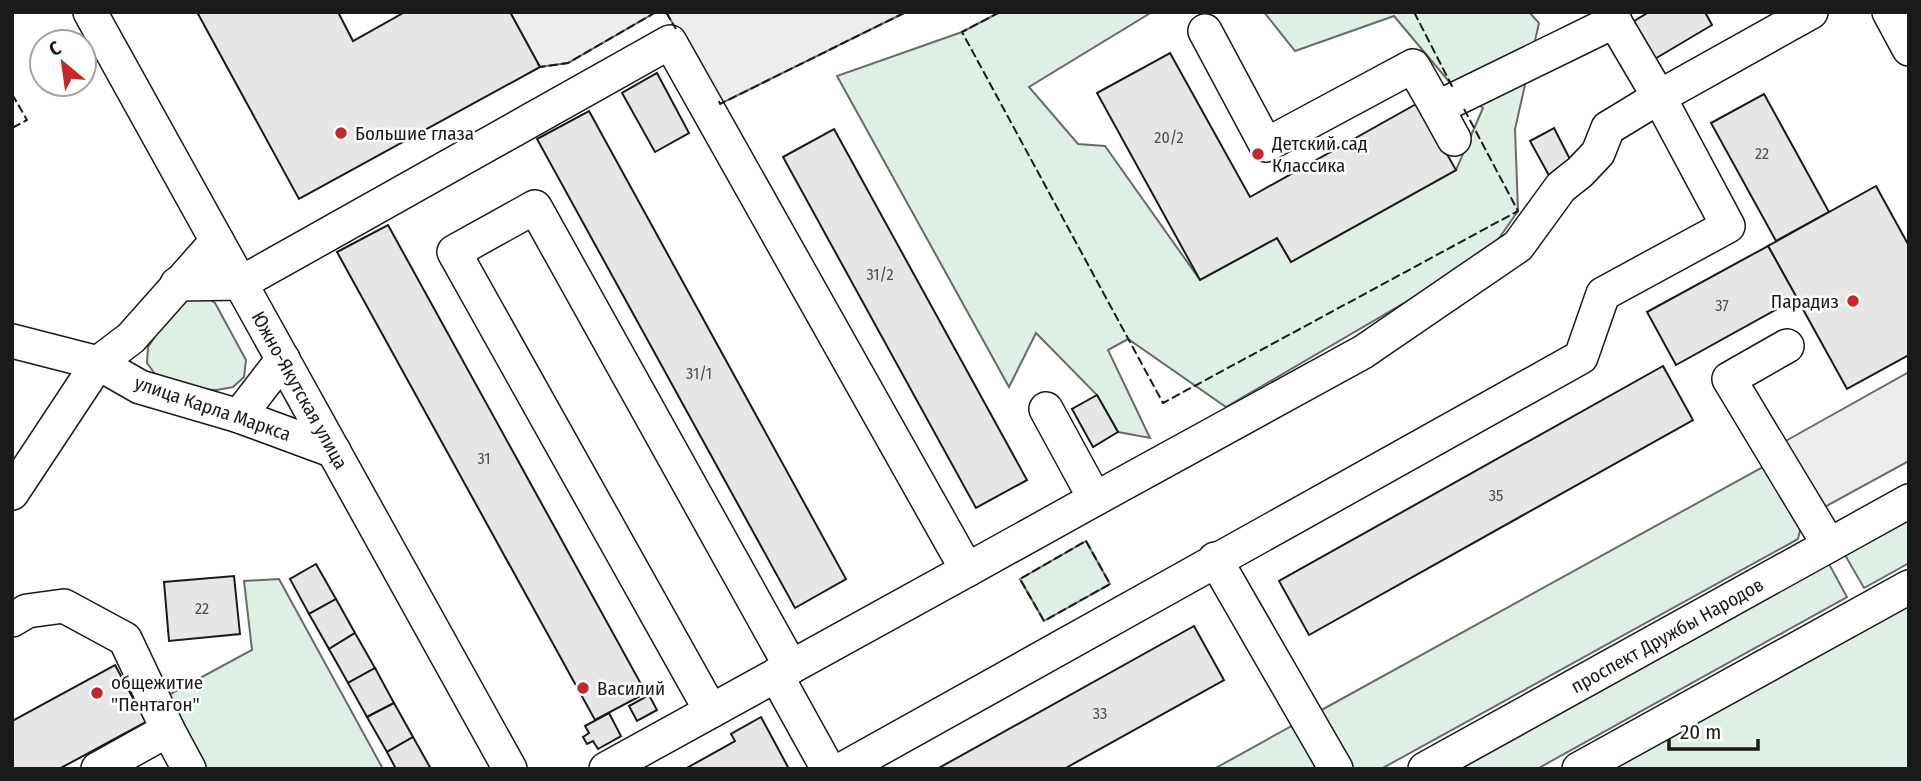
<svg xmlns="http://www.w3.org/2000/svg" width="1921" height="781" font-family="'Fira Sans Condensed',sans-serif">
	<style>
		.green { fill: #e0efe3; stroke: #6a6a6a; stroke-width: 2 }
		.parking { fill: #ededed; stroke: #6a6a6a; stroke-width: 2 }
		.building { fill: #e6e6e6; stroke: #1a1a1a; stroke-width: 2 }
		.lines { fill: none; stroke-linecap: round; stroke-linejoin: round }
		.minor-casing { stroke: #1a1a1a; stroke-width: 36 }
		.minor { stroke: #fff; stroke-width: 33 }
		.fence { stroke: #1a1a1a; stroke-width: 2; stroke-dasharray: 9 3.5; stroke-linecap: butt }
		.poi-dot { fill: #c62828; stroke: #fff; stroke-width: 2.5 }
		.labels { text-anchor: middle; stroke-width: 5; stroke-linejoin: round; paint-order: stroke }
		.number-label { font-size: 16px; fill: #4d4d4d }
		.poi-label { font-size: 19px; fill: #1a1a1a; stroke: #fff; text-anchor: start }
		.street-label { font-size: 19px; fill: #1a1a1a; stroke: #fff }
	</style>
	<rect width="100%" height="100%" fill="#fff"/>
	<g class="green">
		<polygon points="1000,12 1152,12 1029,87 1078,144 1105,146 1200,280 1277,238 1291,262 1456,170 1483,108 1451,84 1394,16 1295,51 1264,12 1529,12 1539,23 1515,129 1518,211 1488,254 1226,407 1128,339 1108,350 1150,438 1118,432 1097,395 1036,333 1009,387 837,76 962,32"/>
		<polygon points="205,296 215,303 246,360 244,377 233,387 217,390 196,389 155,374 147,363 148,347 173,309 187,300"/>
		<polygon points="1770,463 1802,522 1798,539 1381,769 1355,769 1344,762 1316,713"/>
		<polygon points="1909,520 1909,563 1864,588 1845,555"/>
		<polygon points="1086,541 1110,584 1044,621 1020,579"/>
		<polygon points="1829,564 1847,597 1537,769 1460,769"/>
		<polygon points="279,579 383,769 204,769 163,698 252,650 244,581"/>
		<polygon points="1909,604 1909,769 1611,769"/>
		<polygon points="1297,723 1324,769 1214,769"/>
	</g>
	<g class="parking">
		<polygon points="510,12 656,12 568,63 540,67"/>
		<polygon points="666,12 906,12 720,104"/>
		<polygon points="1909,372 1909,461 1821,509 1782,443"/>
	</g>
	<g class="building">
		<polygon points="197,12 338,12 353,41 405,12 510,12 540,67 299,199"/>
		<polygon points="1649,12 1705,12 1712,25 1653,60 1631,23"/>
		<polygon points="1170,53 1250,197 1418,103 1456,170 1291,262 1277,238 1200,280 1097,93"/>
		<polygon points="657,73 689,133 655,152 622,93"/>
		<polygon points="1764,94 1829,212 1776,241 1711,123"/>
		<polygon points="589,111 846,579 795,608 537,139"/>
		<polygon points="1554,128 1575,169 1552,181 1530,141"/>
		<polygon points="834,129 1027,480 976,508 783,157"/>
		<polygon points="1876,186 1909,246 1909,355 1847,389 1768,246"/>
		<polygon points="388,225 646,693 595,720 337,252"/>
		<polygon points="1768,246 1797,298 1676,365 1647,312"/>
		<polygon points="1663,366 1693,420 1309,635 1279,581"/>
		<polygon points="1097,395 1118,432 1093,447 1072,409"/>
		<polygon points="316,564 336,599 309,614 290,579"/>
		<polygon points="234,576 240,634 169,641 164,582"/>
		<polygon points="336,599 355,633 329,649 309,614"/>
		<polygon points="1194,626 1224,680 1064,769 937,769"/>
		<polygon points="355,633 375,668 348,683 329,649"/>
		<polygon points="115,665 146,722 59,769 12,769 12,721"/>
		<polygon points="375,668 394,703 367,717 348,683"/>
		<polygon points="649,695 657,710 637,721 629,706"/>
		<polygon points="394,703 413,737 387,752 367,717"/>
		<polygon points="609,713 621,736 598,749 593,741 587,744 583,737 589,733 585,726"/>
		<polygon points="761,717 789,769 685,769 735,741 731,734"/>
		<polygon points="413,737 431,769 396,769 387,752"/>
	</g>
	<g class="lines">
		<defs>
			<g id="minor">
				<polyline points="90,12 510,769"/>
				<polyline points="1889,12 1909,49"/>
				<polyline points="1205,31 1266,145 1413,66 1437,108 1615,21"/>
				<polyline points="1437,108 1454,139"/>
				<polyline points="177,284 241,283 670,42 967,570 606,769"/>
				<polyline points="12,341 98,363 140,387 239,416 334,451"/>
				<polyline points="1787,346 1729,379 1829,545"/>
				<polyline points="239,416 283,359"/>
				<polyline points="12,493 98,363 131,338 217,241"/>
				<polyline points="1095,499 1363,352 1518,246 1561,187 1580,172 1598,153 1608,128 1659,97 1609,12"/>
				<polyline points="1215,559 1336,769"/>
				<polyline points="967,570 1095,499 1046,409"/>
				<polyline points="12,620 27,611 64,606 125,639 168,730"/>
				<polyline points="776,675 828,769"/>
				<polyline points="711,711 454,252 535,207 791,667"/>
				<polyline points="98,769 168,730 189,769"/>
				<polyline points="843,769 1581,357 1603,294 1728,226 1659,97 1811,12"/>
				<polyline points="1425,769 1909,501"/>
				<polyline points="1579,769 1909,587"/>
			</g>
		</defs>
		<use href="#minor" class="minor-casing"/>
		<use href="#minor" class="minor"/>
		<g class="fence">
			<polyline points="666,12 676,29"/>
			<polyline points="1000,12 962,32 1163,403 1518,211 1463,107"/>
			<polyline points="1414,12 1453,88"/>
			<polyline points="538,64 540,67 568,63 656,12"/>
			<polyline points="12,94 27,120 12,128"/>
			<polyline points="719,101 720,104 906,12"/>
			<polygon points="1086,541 1110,584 1044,621 1020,579"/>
		</g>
	</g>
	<g class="poi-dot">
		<circle cx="341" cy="133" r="7"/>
		<circle cx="1258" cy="154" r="7"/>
		<circle cx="1853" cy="301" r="7"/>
		<circle cx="583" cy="688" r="7"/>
		<circle cx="97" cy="693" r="7"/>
	</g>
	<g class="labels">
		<g class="number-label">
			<text x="1169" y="143">20/2</text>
			<text x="1762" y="159">22</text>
			<text x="880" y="280">31/2</text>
			<text x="1722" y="311">37</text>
			<text x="699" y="379">31/1</text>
			<text x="484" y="464">31</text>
			<text x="1496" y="501">35</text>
			<text x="202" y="614">22</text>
			<text x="1100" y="719">33</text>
		</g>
		<g class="poi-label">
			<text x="355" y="140">Большие глаза</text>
			<text x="1272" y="150">Детский сад<tspan x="1272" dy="22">Классика</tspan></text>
			<text x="1839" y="308" text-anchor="end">Парадиз</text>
			<text x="111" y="689">общежитие<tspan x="111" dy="22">"Пентагон"</tspan></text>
			<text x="597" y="695">Василий</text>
		</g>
		<g class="street-label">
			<text transform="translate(300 390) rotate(61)" y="7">Южно-Якутская улица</text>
			<text transform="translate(213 408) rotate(19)" y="7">улица Карла Маркса</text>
			<text transform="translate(1667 635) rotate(-29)" y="7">проспект Дружбы Народов</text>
		</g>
	</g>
	<rect width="1921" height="781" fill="none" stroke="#1a1a1a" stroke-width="28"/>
	<g transform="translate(63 63) rotate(331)"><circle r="33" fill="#ffffff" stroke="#a3a3a3" stroke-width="2"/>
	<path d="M0-5L12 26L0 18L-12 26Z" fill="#c62828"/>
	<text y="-10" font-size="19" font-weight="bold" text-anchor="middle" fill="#1a1a1a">С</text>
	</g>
	<path d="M1669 739v10h89v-10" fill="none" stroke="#1a1a1a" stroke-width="3.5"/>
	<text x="1680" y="739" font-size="21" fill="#1a1a1a" stroke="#ffffff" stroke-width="5" paint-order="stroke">20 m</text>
</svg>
